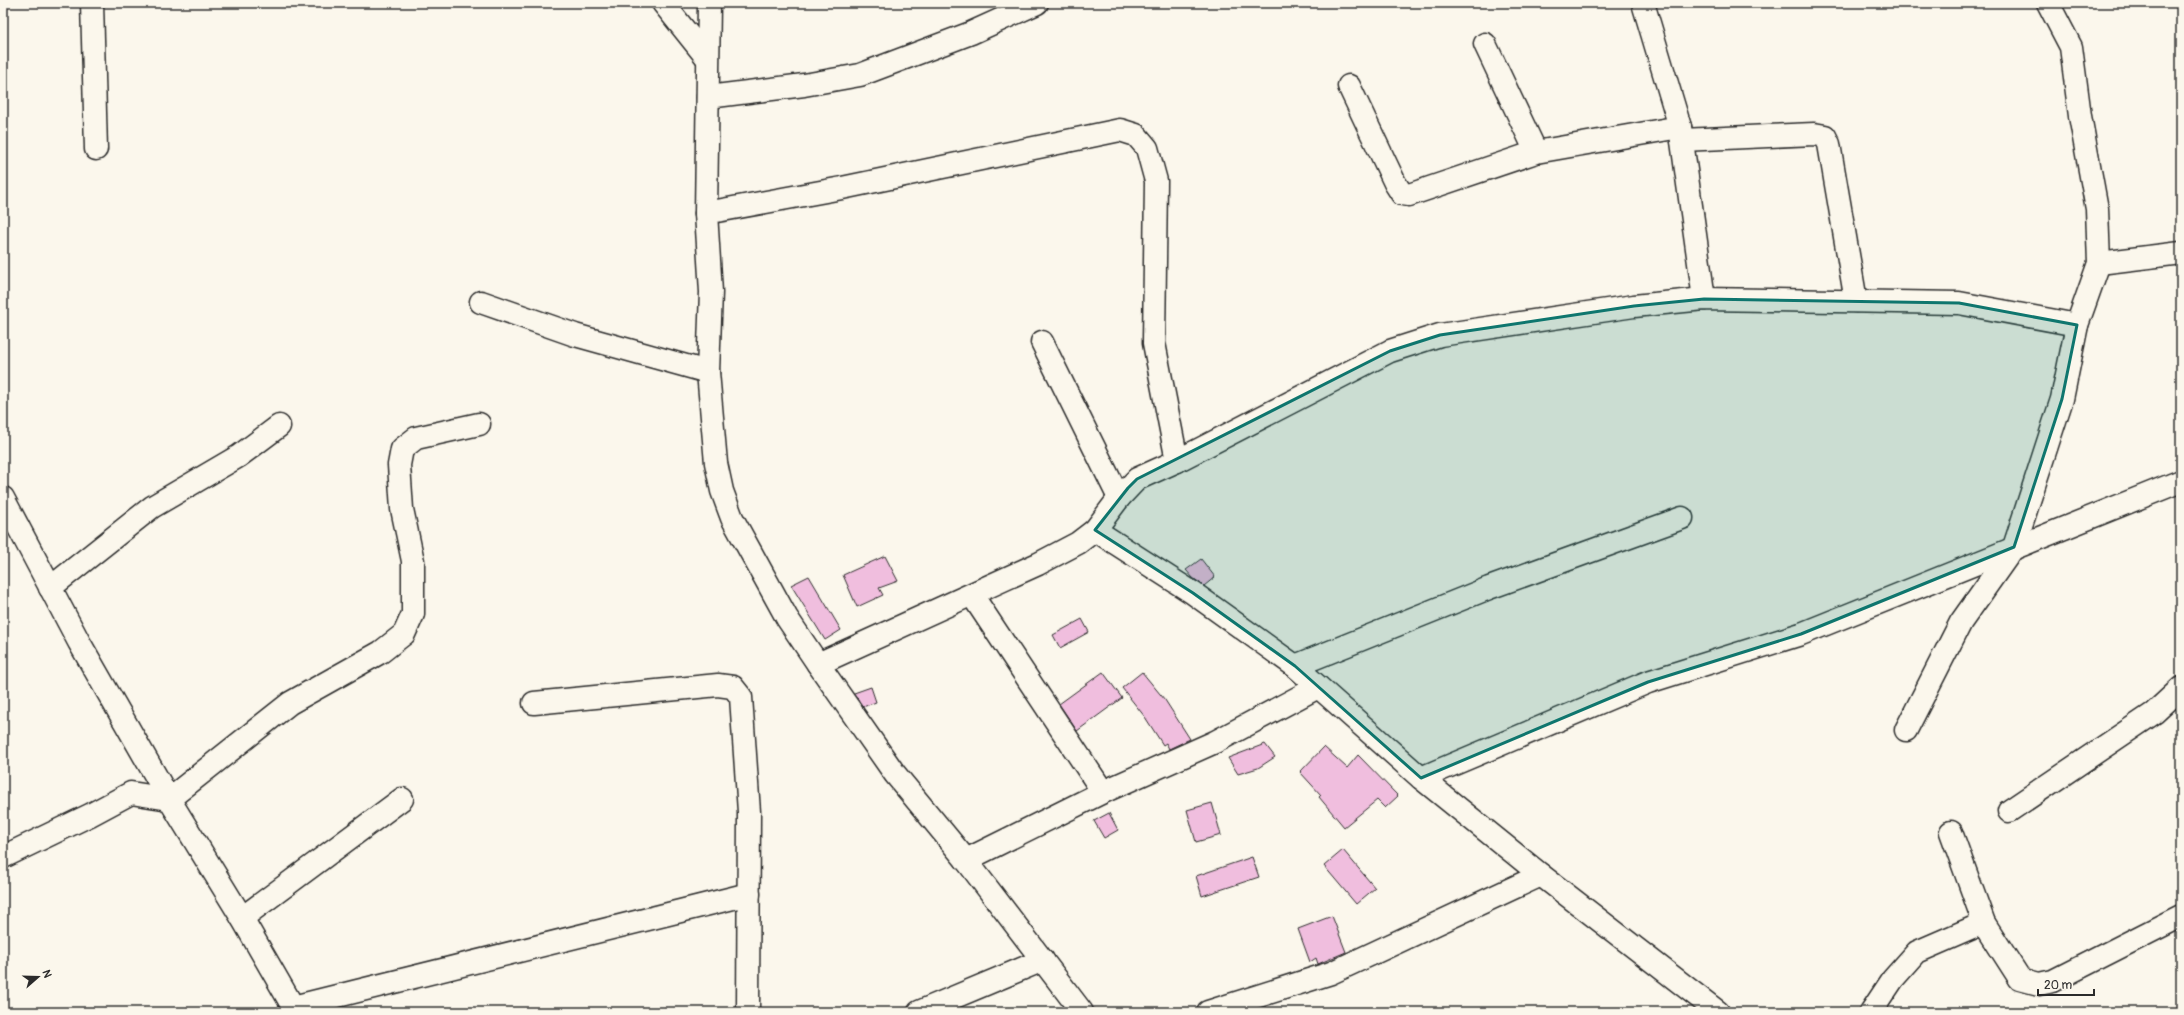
<svg xmlns="http://www.w3.org/2000/svg" width="2184" height="1015" font-family="Pangolin,sans-serif">
	<style>
		.building { fill: #f0bede; stroke: #2b2b2b }
		.lines { fill: none; stroke-linecap: round; stroke-linejoin: round }
		.minor-casing { stroke: #2b2b2b; stroke-width: 25 }
		.tertiary-casing { stroke: #2b2b2b; stroke-width: 25 }
		.minor { stroke: #fbf7ec; stroke-width: 22 }
		.tertiary { stroke: #fbf7ec; stroke-width: 22 }
		.marked { fill: #0f766e; fill-opacity: 0.2; stroke: #0f766e; stroke-width: 3; stroke-linejoin: round }
	</style>
	<rect width="100%" height="100%" fill="#fbf7ec"/>
	<filter id="ink" filterUnits="userSpaceOnUse"><feTurbulence type="fractalNoise" baseFrequency=".025" numOctaves="2"/><feDisplacementMap in="SourceGraphic" scale="8" xChannelSelector="R" yChannelSelector="G"/><feConvolveMatrix kernelMatrix="1 2 1 2 8 2 1 2 1" color-interpolation-filters="sRGB"/></filter>
	<g filter="url(#ink)">
		<g class="building">
			<polygon points="885,556 898,581 879,588 883,595 857,607 843,575"/>
			<polygon points="1201,559 1215,577 1204,586 1193,578 1186,570"/>
			<polygon points="809,576 841,630 825,640 791,585"/>
			<polygon points="1082,619 1089,632 1060,648 1053,635"/>
			<polygon points="1103,672 1122,698 1077,731 1059,704"/>
			<polygon points="1142,672 1165,700 1190,739 1169,749 1166,743 1163,745 1145,717 1122,688"/>
			<polygon points="871,687 876,702 863,707 854,693"/>
			<polygon points="1265,744 1275,757 1258,768 1238,774 1228,758"/>
			<polygon points="1324,747 1347,768 1358,755 1398,796 1385,808 1377,800 1344,827 1319,797 1321,795 1300,772"/>
			<polygon points="1212,803 1221,835 1196,842 1187,810"/>
			<polygon points="1109,813 1118,830 1104,838 1094,821"/>
			<polygon points="1343,850 1375,888 1356,904 1324,866"/>
			<polygon points="1252,857 1259,877 1202,896 1196,876"/>
			<polygon points="1332,916 1346,952 1318,964 1316,958 1310,962 1298,929"/>
		</g>
		<g class="lines">
			<defs>
				<g id="minor">
					<polyline points="92,3 96,149"/>
					<polyline points="663,3 707,58"/>
					<polyline points="1643,3 1680,127 1704,299"/>
					<polyline points="1485,44 1536,152"/>
					<polyline points="1349,86 1395,183 1402,194 1409,195 1536,152 1680,127"/>
					<polyline points="708,97 804,85 860,75 971,33 1037,3"/>
					<polyline points="1682,140 1814,134 1825,136 1829,144 1856,301"/>
					<polyline points="706,213 842,188 1120,130 1136,135 1147,148 1156,181 1154,343 1177,461"/>
					<polyline points="2099,263 2181,253"/>
					<polyline points="481,302 575,335 708,372"/>
					<polyline points="1042,342 1119,498"/>
					<polyline points="3,498 79,642 169,799 242,918 296,1012"/>
					<polyline points="1095,530 1193,593 1295,666 1421,778 1541,875 1718,1012"/>
					<polyline points="50,588 152,507 239,456 279,426"/>
					<polyline points="972,595 1103,792"/>
					<polyline points="818,664 1038,564 1078,543 1095,530 1119,498 1137,479 1177,461 1390,351 1440,335 1634,306 1704,299 1959,303 2077,325"/>
					<polyline points="1295,666 1489,588 1682,518"/>
					<polyline points="534,703 718,685 733,687 741,697 749,812 748,1012"/>
					<polyline points="1906,730 1961,622 2014,547 2062,399 2077,325 2099,263 2097,209 2080,116 2071,47 2048,3"/>
					<polyline points="1421,778 1648,682 1801,634 2181,481"/>
					<polyline points="2009,811 2154,713 2181,688"/>
					<polyline points="1951,832 1984,923 2020,979 2039,984 2053,981 2181,916"/>
					<polyline points="3,857 90,815 131,793 169,799 290,703 381,652 404,634 413,614 413,561 402,509 399,465 402,449 416,438 479,424"/>
					<polyline points="966,860 1103,792 1215,742 1318,687"/>
					<polyline points="242,918 402,799"/>
					<polyline points="293,1007 749,894"/>
					<polyline points="919,1012 1043,960"/>
					<polyline points="1208,1012 1331,973 1541,875"/>
					<polyline points="1871,1012 1893,979 1917,952 1984,923"/>
				</g>
				<polyline id="tertiary" points="709,3 706,213 711,292 708,372 716,463 722,491 732,518 787,618 818,664 895,774 966,860 1082,1012"/>
			</defs>
			<use href="#minor" class="minor-casing"/>
			<use href="#tertiary" class="tertiary-casing"/>
			<use href="#minor" class="minor"/>
			<use href="#tertiary" class="tertiary"/>
		</g>
	</g>
	<path class="marked" d="M1704,299l255,4 118,22 -15,74 -48,148 -213,87 -153,48 -227,96 -126,-112 -102,-73 -98,-63 33,-42 9,-9 253,-128 50,-16 194,-29z"/>
	<rect width="2184" height="1015" fill="none" stroke="#fbf7ec" stroke-width="16"/>
	<rect x="8" y="8" width="2168" height="999" fill="none" stroke="#2b2b2b" stroke-width="1.5" filter="url(#ink)"/>
	<g transform="translate(38 977) rotate(70)" stroke="#fbf7ec" stroke-width="3" paint-order="stroke">
	<path d="M0-3L7 15L0 10L-7 15Z" fill="#2b2b2b"/>
	<text y="-6" font-size="11" font-weight="bold" text-anchor="middle" fill="#2b2b2b">N</text>
	</g>
	<path d="M2038 989v6h56v-6" fill="none" stroke="#2b2b2b" stroke-width="2"/>
	<text x="2044" y="989" font-size="12" fill="#2b2b2b" stroke="#fbf7ec" stroke-width="3" paint-order="stroke">20 m</text>
</svg>
